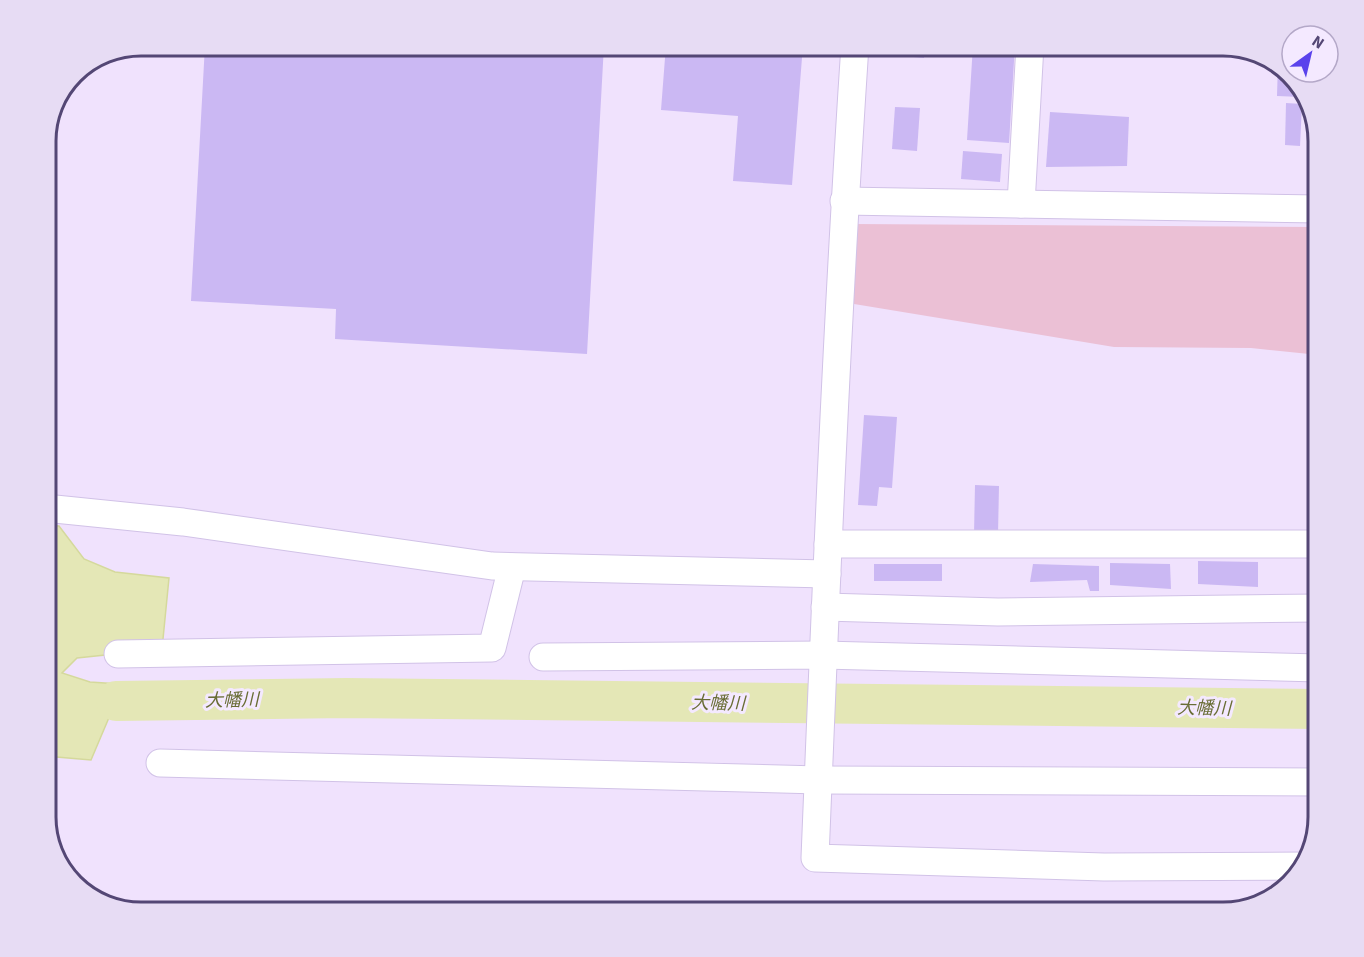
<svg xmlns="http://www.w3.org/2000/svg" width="1364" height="957" font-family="'Source Sans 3','Noto Sans JP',sans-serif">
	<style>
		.green { fill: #ebc0d5 }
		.water { fill: #e4e7b6; stroke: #d5d99c; stroke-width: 1.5 }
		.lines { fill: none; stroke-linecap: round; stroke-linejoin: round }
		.river { stroke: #e4e7b6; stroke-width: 40 }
		.building { fill: #cbb8f3 }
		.minor-casing { stroke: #d1c2e7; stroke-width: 29 }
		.minor { stroke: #fff; stroke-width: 27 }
		.labels { text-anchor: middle; stroke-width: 6; stroke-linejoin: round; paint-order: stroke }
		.water-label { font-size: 18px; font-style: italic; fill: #696d35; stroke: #f4e9ff }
		.rim { fill: none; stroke: #544775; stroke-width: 3 }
	</style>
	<rect width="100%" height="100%" fill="#f0e2fd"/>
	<polygon class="green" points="852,224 1319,227 1319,355 1251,348 1114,347 848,303"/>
	<polygon class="water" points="45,525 59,526 84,559 115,572 169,578 162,649 77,658 62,673 90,682 119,684 116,701 91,760 45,756"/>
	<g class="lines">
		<polyline class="river" points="116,701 346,698 1319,709"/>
	</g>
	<g class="building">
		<polygon points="205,45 604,45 587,354 335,339 336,309 191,301"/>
		<polygon points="666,45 803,45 792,185 733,181 738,116 661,110"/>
		<polygon points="894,45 925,45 924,58 893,55"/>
		<polygon points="973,45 1015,45 1009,143 967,140"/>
		<polygon points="1278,62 1301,87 1301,97 1277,96"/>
		<polygon points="1286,103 1302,104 1300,146 1285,145"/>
		<polygon points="895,107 920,108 917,151 892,149"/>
		<polygon points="1050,112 1129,117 1127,166 1046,167"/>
		<polygon points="963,151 1002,154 1000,182 961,179"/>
		<polygon points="1312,180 1319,180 1319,196 1310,196"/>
		<polygon points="864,415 897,417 892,488 879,487 877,506 858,505"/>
		<polygon points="975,485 999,486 998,535 974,534"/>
		<polygon points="1198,561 1258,562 1258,587 1198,584"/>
		<rect x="1316" y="561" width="3" height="23"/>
		<polygon points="1110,563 1170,564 1171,589 1110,585"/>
		<rect x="874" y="564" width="68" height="17"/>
		<polygon points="1033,564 1099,566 1099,591 1090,591 1087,580 1030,582"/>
	</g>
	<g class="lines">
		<defs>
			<g id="minor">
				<path d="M855,45c-18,271 -29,542 -40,813l289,9 200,-1"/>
				<polyline points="844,201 1319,209"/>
				<polyline points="1021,204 1030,45"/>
				<polyline points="45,508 183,522 492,566 827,574"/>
				<polyline points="828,544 1319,544"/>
				<polyline points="825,607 998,612 1319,608"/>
				<polyline points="118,654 492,648 512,567"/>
				<polyline points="543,657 823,655 1319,668"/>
				<polyline points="160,763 819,780 1319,782"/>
			</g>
		</defs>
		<use href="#minor" class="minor-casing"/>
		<use href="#minor" class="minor"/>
	</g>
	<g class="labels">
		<g class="water-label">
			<text transform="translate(232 700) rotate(-1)" y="6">大幡川</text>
			<text transform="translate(718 703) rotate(1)" y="6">大幡川</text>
			<text transform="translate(1204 708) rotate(1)" y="6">大幡川</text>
		</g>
	</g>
	<path d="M0 0H1364V957H0ZM141 56H1223A85 85 0 0 1 1308 141V817A85 85 0 0 1 1223 902H141A85 85 0 0 1 56 817V141A85 85 0 0 1 141 56Z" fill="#e7dcf4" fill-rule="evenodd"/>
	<path class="rim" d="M141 56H1223A85 85 0 0 1 1308 141V817A85 85 0 0 1 1223 902H141A85 85 0 0 1 56 817V141A85 85 0 0 1 141 56Z"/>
	<g transform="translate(1310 54) rotate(34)"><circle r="28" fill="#f4e9ff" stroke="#b4a8c8" stroke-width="1.5"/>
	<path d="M0-4.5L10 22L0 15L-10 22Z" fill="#5a42ec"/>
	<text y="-9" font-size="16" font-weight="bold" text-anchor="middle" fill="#544775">N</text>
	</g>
</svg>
